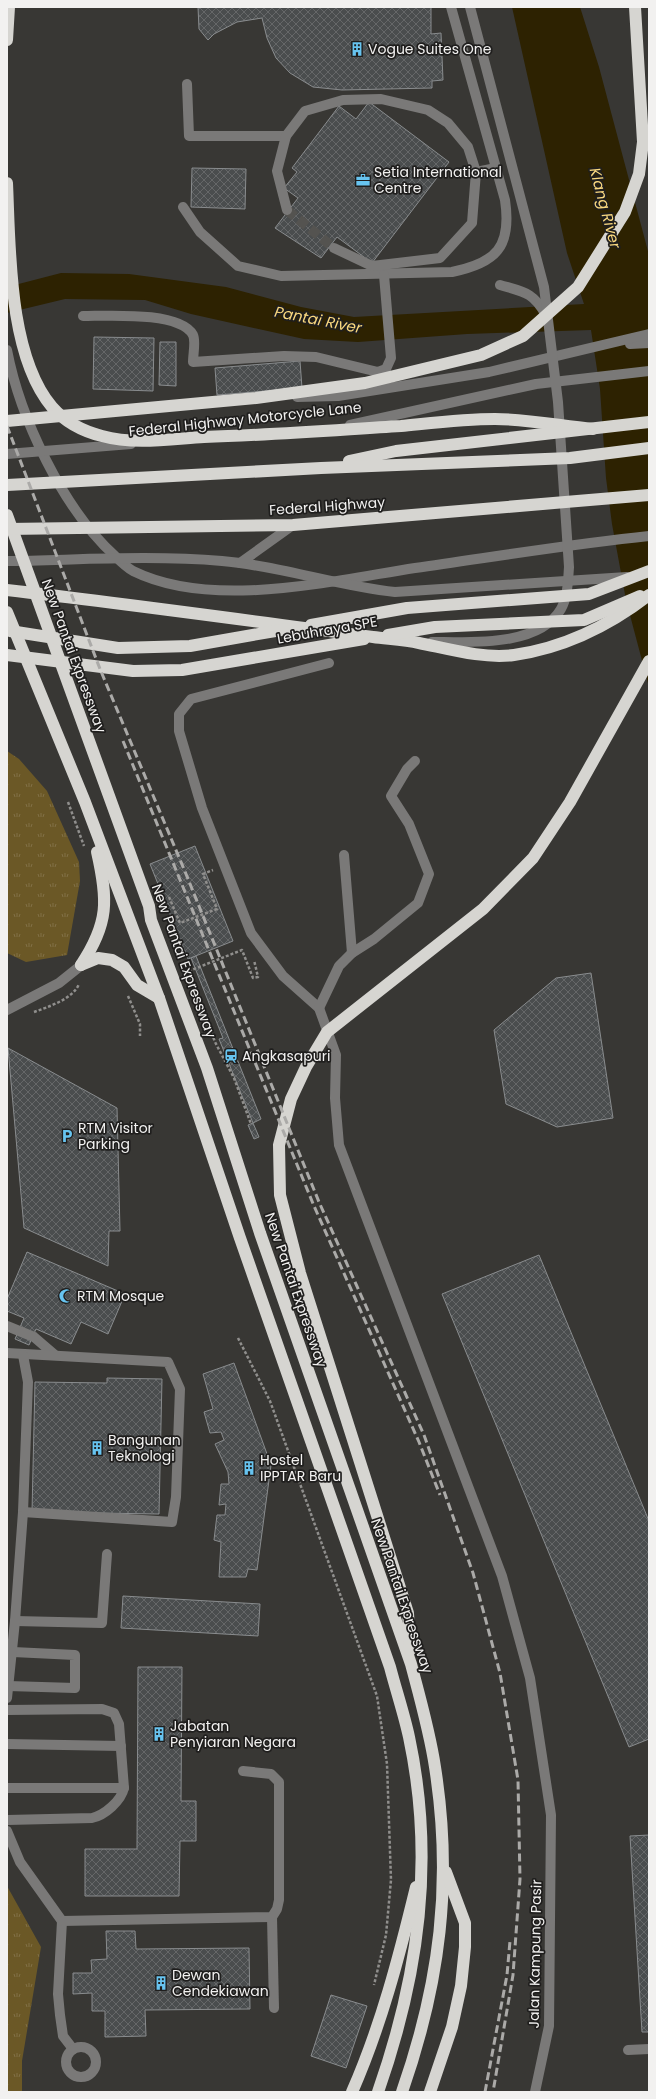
<svg xmlns="http://www.w3.org/2000/svg" width="656" height="2099" font-family="Poppins,sans-serif">
	<style>
		.grass { fill: url(#grass-tufts) }
		.water { fill: #2d2201 }
		.building { fill: url(#building-cross-hatch); stroke: #898c8e }
		.lines { fill: none; stroke-linecap: round; stroke-linejoin: round }
		.minor-tunnel { stroke: #545350; stroke-width: 10; stroke-dasharray: 10 5; stroke-linecap: butt }
		.path { stroke: #908f8d; stroke-width: 2.5; stroke-dasharray: 3 2; stroke-linecap: butt }
		.minor { stroke: #7a7978; stroke-width: 10 }
		.highway { stroke: #d6d5d1; stroke-width: 12 }
		.rail { stroke: #abaaa8; stroke-width: 3; stroke-dasharray: 8 4; stroke-linecap: butt }
		.labels { text-anchor: middle; stroke-width: 3.5; stroke-linejoin: round; paint-order: stroke }
		.poi-label { font-size: 14px; fill: #f2f1f0; stroke: #1f1e1d; text-anchor: start }
		.street-label { font-size: 14px; fill: #f2f1f0; stroke: #1f1e1d }
		.water-label { font-size: 15px; font-style: italic; fill: #f9d87f; stroke: #1f1e1d }
	</style>
	<defs>
		<pattern id="grass-tufts" width="24" height="20" patternUnits="userSpaceOnUse"><rect width="24" height="20" fill="#6b5826"/><path d="M3 7l-1-3M5 7V3M7 7l1-3M15 17l-1-3M17 17v-4M19 17l1-3" fill="none" stroke="#817046"/></pattern>
		<pattern id="building-cross-hatch" width="8" height="8" patternUnits="userSpaceOnUse"><rect width="8" height="8" fill="#4a4d4e"/><path d="M0 0l8 8M0 8l8-8" fill="none" stroke="#656768"/></pattern>
	</defs>
	<rect width="100%" height="100%" fill="#383734"/>
	<g class="grass">
		<polygon points="7,751 19,759 47,791 79,862 80,881 67,955 26,962 7,953"/>
		<polygon points="7,1886 41,1947 22,2061 22,2092 7,2092"/>
	</g>
	<polygon class="water" points="512,7 580,7 599,67 649,255 649,687 626,600 612,524 606,478 600,389 591,330 467,334 358,342 304,339 191,314 145,300 65,299 7,313 7,287 61,273 129,274 226,287 301,307 354,317 584,304 567,253"/>
	<g class="building">
		<polygon points="198,7 431,7 431,34 441,33 443,80 432,81 432,88 342,90 313,87 290,73 276,58 267,38 262,18 237,22 214,34 208,40 199,29"/>
		<polygon points="369,102 449,162 372,263 337,237 321,258 275,228 298,198 284,188 297,172 292,168 339,106 356,119"/>
		<polygon points="192,168 246,169 245,209 191,207"/>
		<polygon points="94,337 154,338 153,391 93,389"/>
		<polygon points="160,342 176,342 176,386 159,385"/>
		<polygon points="300,361 302,388 217,395 215,368"/>
		<polygon points="195,846 233,941 188,959 150,864"/>
		<polygon points="196,956 261,1119 253,1123 219,1039 223,1038 191,958"/>
		<polygon points="591,973 613,1118 557,1127 506,1104 494,1030 556,978"/>
		<polygon points="8,1048 117,1108 120,1231 109,1231 108,1266 24,1228"/>
		<polygon points="253,1123 259,1137 254,1139 248,1125"/>
		<polygon points="27,1252 125,1294 108,1334 81,1322 71,1344 36,1329 29,1345 15,1339 24,1318 7,1311 7,1299"/>
		<polygon points="539,1255 649,1521 649,1739 629,1747 442,1294"/>
		<polygon points="234,1363 271,1465 257,1570 248,1569 246,1577 219,1577 221,1542 214,1540 217,1515 225,1515 226,1504 219,1505 221,1484 229,1484 228,1472 215,1444 224,1440 221,1432 210,1433 204,1412 213,1409 203,1374"/>
		<polygon points="107,1378 162,1379 159,1514 32,1512 35,1382 107,1383"/>
		<polygon points="123,1596 260,1604 258,1636 121,1628"/>
		<polygon points="138,1667 182,1667 181,1801 196,1801 196,1841 180,1841 179,1896 85,1896 85,1849 137,1849"/>
		<polygon points="649,1835 649,2032 642,2032 630,1836"/>
		<polygon points="106,1931 135,1931 136,1949 249,1948 250,2009 145,2010 146,2036 105,2037 105,2011 92,2011 92,1993 73,1994 73,1973 92,1973 91,1960 107,1959"/>
		<polygon points="331,1995 367,2006 346,2068 311,2056"/>
	</g>
	<g class="lines">
		<polyline class="minor-tunnel" points="287,210 334,248"/>
		<g class="path">
			<polyline points="68,802 84,846"/>
			<polyline points="169,897 180,923 217,909 203,874 213,870"/>
			<polyline points="189,972 215,1042 234,1078 251,1124"/>
			<polyline points="184,973 242,950 253,978 258,977 254,960"/>
			<polyline points="128,996 140,1024 140,1036"/>
			<path d="M34,1012c14,-5 39,-13 45,-28"/>
			<polyline points="238,1338 270,1401 377,1696 387,1764 391,1880 386,1935 374,1985"/>
		</g>
		<g class="minor">
			<polyline points="187,84 189,136 286,136"/>
			<polyline points="476,172 496,168"/>
			<path d="M183,207l17,25 38,34 43,10 171,-4c44,-9 60,-25 53,-72l-54,-193"/>
			<polyline points="287,210 277,171 286,136 305,111 343,100 381,99 428,110 448,123 468,147 476,172 472,223 440,258 372,266 334,248"/>
			<path d="M500,285c24,7 33,7 46,30"/>
			<path d="M83,316c25,0 97,-5 110,19 3,6 0,19 0,27l91,-6 32,1 62,15 8,-3 5,-11 -7,-83"/>
			<polyline points="630,344 649,343"/>
			<path d="M7,350c13,68 56,159 108,206 5,5 11,11 18,15 79,39 198,10 282,-3 78,-11 156,-24 234,-32"/>
			<polyline points="297,397 338,396 489,372 649,334"/>
			<polyline points="350,425 536,384 649,371"/>
			<polyline points="7,454 131,444"/>
			<path d="M7,561c72,-1 144,-6 215,0 59,5 115,25 173,31l232,-15"/>
			<polyline points="240,563 293,525"/>
			<path d="M432,642c38,0 107,5 129,-33 7,-13 7,-29 8,-42l-11,-165 -14,-115 -74,-280"/>
			<polyline points="329,663 191,699 179,714 179,731 202,808 251,933 283,976 319,1008 336,1055 335,1098 339,1145 502,1576 530,1678 551,1815 549,2026 535,2092"/>
			<polyline points="344,855 352,953"/>
			<polyline points="319,1008 339,966 352,953 374,939 418,903 429,874 409,824 391,796 407,769 415,761"/>
			<polyline points="7,1010 59,983 84,963 81,965"/>
			<polyline points="7,1326 34,1337 55,1355"/>
			<polyline points="7,1353 168,1362 180,1389 176,1497 172,1522 23,1512"/>
			<polyline points="15,1621 102,1623 107,1554"/>
			<polyline points="8,1686 75,1688 75,1655 13,1652"/>
			<polyline points="7,1698 15,1621 23,1512 28,1382 23,1355"/>
			<path d="M7,1710l95,-1 12,4 5,11 5,64c-3,13 -19,27 -32,30l-85,2"/>
			<polyline points="7,1744 121,1746"/>
			<polyline points="7,1788 124,1788"/>
			<polyline points="7,1831 20,1862 62,1921 58,1994 60,2015 63,2036 73,2049"/>
			<polyline points="272,1917 274,2008"/>
			<polyline points="62,1921 272,1917 277,1909 279,1900 279,1782 271,1774 243,1771"/>
			<circle cx="81" cy="2062" r="15"/>
			<polyline points="628,2050 649,2049"/>
		</g>
		<g class="highway">
			<polyline points="7,40 9,7"/>
			<path d="M7,183c3,65 1,172 45,224 14,16 30,24 50,29 32,9 69,3 102,1 66,-2 131,-7 197,-11 31,-3 63,-7 94,-7 33,0 66,7 98,10"/>
			<polyline points="7,421 256,398 365,383 481,355 523,336 578,287 625,212 639,174 643,142 635,7"/>
			<polyline points="349,461 396,451 649,422"/>
			<polyline points="7,485 321,468 570,458 649,448"/>
			<path d="M7,515l142,391 2,14 56,148 53,165 151,431c9,34 19,69 24,103 18,115 5,216 -33,325"/>
			<polyline points="7,529 293,525 649,495"/>
			<path d="M7,590c122,14 244,31 366,47 15,2 31,3 46,6 30,6 64,16 95,12 49,-7 96,-30 135,-60"/>
			<path d="M7,612l78,190 74,196 81,240 150,429c6,23 14,47 19,70 26,122 10,238 -31,355"/>
			<polyline points="311,625 407,608 589,594 649,571"/>
			<polyline points="10,631 118,648 190,646 287,629"/>
			<polyline points="388,635 435,627 584,620 640,596"/>
			<polyline points="7,655 133,671 182,670 364,639"/>
			<path d="M81,965c28,-42 27,-65 16,-113"/>
			<polyline points="81,965 98,958 112,960 124,967 137,985 159,998"/>
			<polyline points="410,1650 408,1613 300,1273 280,1195 279,1145 291,1099 306,1067 327,1032 483,909 533,858 570,802 649,661"/>
			<path d="M352,2092c29,-66 47,-135 64,-205"/>
			<polyline points="430,2092 452,2027 461,1986 465,1947 465,1923 446,1872"/>
		</g>
		<g class="rail">
			<polyline points="7,426 100,669 186,874 319,1202 424,1435 473,1573 500,1673 518,1780 520,1879 513,1975 493,2092"/>
			<polyline points="123,741 314,1206 419,1442 440,1495"/>
			<polyline points="485,2092 507,1975 510,1941"/>
		</g>
	</g>
	<defs>
		<symbol id="building-bare" viewBox="-9 -9 18 18"><path d="M-4-6H4V6H1V3H-1V6H-4ZM-2.5-4.3h1.7v1.8h-1.7ZM.8-4.3h1.7v1.8H.8ZM-2.5-1h1.7V.8h-1.7ZM.8-1h1.7V.8H.8Z" fill="#67c4f0" stroke="#1f1e1d" stroke-width="2.5" paint-order="stroke"/></symbol>
		<symbol id="office-bare" viewBox="-9 -9 18 18"><path d="M-6-3h4V-5.5h4V-3h4V5H-6ZM-1-4.5V-3h2v-1.5ZM-6 0V1H6V0Z" fill="#67c4f0" stroke="#1f1e1d" stroke-width="2.5" paint-order="stroke"/></symbol>
		<symbol id="station-bare" viewBox="-9 -9 18 18"><path d="M-3-6H3Q5-6 5-4V2Q5 4 3 4L4.5 6H3L1.5 4h-3L-3 6H-4.5L-3 4Q-5 4-5 2V-4Q-5-6-3-6ZM-3.5-4v3h7v-3ZM-3.5 1v1.5H-2V1ZM2 1v1.5H3.5V1Z" fill="#67c4f0" stroke="#1f1e1d" stroke-width="2.5" paint-order="stroke"/></symbol>
		<symbol id="parking-bare" viewBox="-9 -9 18 18"><path d="M-3.5-5.5H1a3.5 3.5 0 0 1 0 7H-1V5.5H-3.5ZM-1-3.4V-.6H.8a1.4 1.4 0 0 0 0-2.8Z" fill="#67c4f0" stroke="#1f1e1d" stroke-width="2.5" paint-order="stroke"/></symbol>
		<symbol id="mosque-bare" viewBox="-9 -9 18 18"><path d="M3.5-4.9A6 6 0 1 0 3.5 4.9A5 5 0 1 1 3.5-4.9Z" fill="#67c4f0" stroke="#1f1e1d" stroke-width="2.5" paint-order="stroke"/></symbol>
	</defs>
	<g fill-rule="evenodd">
		<use href="#building-bare" x="347" y="39" width="20" height="20"/>
		<use href="#office-bare" x="353" y="170" width="20" height="20"/>
		<use href="#station-bare" x="221" y="1046" width="20" height="20"/>
		<use href="#parking-bare" x="57" y="1126" width="20" height="20"/>
		<use href="#mosque-bare" x="56" y="1286" width="20" height="20"/>
		<use href="#building-bare" x="87" y="1438" width="20" height="20"/>
		<use href="#building-bare" x="239" y="1458" width="20" height="20"/>
		<use href="#building-bare" x="149" y="1724" width="20" height="20"/>
		<use href="#building-bare" x="151" y="1973" width="20" height="20"/>
	</g>
	<g class="labels">
		<g class="poi-label">
			<text x="368" y="54">Vogue Suites One</text>
			<text x="374" y="177">Setia International<tspan x="374" dy="16">Centre</tspan></text>
			<text x="242" y="1061">Angkasapuri</text>
			<text x="78" y="1133">RTM Visitor<tspan x="78" dy="16">Parking</tspan></text>
			<text x="77" y="1301">RTM Mosque</text>
			<text x="108" y="1445">Bangunan<tspan x="108" dy="16">Teknologi</tspan></text>
			<text x="260" y="1465">Hostel<tspan x="260" dy="16">IPPTAR Baru</tspan></text>
			<text x="170" y="1731">Jabatan<tspan x="170" dy="16">Penyiaran Negara</tspan></text>
			<text x="172" y="1980">Dewan<tspan x="172" dy="16">Cendekiawan</tspan></text>
		</g>
		<g class="street-label">
			<text transform="translate(245 419) rotate(-6)" y="5">Federal Highway Motorcycle Lane</text>
			<text transform="translate(327 506) rotate(-4)" y="5">Federal Highway</text>
			<text transform="translate(327 630) rotate(-10)" y="5">Lebuhraya SPE</text>
			<text transform="translate(74 656) rotate(70)" y="5">New Pantai Expressway</text>
			<text transform="translate(184 961) rotate(70)" y="5">New Pantai Expressway</text>
			<text transform="translate(296 1290) rotate(71)" y="5">New Pantai Expressway</text>
			<text transform="translate(402 1596) rotate(71)" y="5">New Pantai Expressway</text>
			<text transform="translate(535 1954) rotate(-89)" y="5">Jalan Kampung Pasir</text>
		</g>
		<g class="water-label">
			<text transform="translate(605 208) rotate(75)" y="5">Klang River</text>
			<text transform="translate(318 320) rotate(11)" y="5">Pantai River</text>
		</g>
	</g>
	<rect width="656" height="2099" fill="none" stroke="#f2f1f0" stroke-width="16"/>
</svg>
